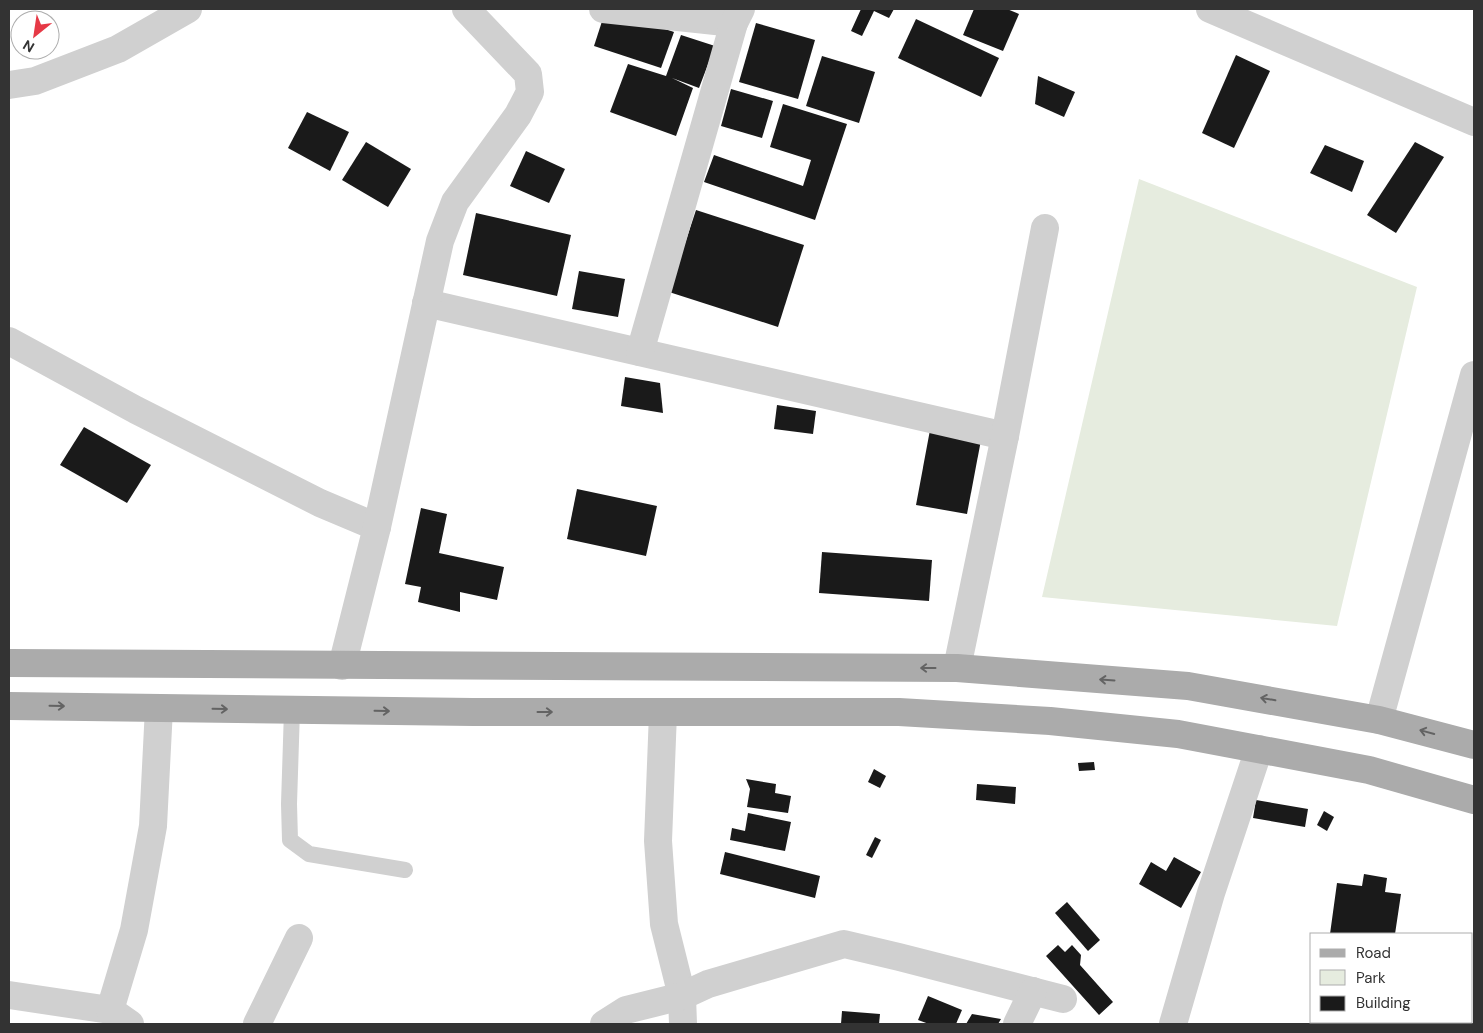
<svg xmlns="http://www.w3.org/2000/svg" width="1483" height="1033" font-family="'DM Sans',sans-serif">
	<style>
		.green { fill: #e6ecdf }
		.building { fill: #1a1a1a }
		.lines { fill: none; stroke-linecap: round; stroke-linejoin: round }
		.service { stroke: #d0d0d0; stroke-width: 16 }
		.minor { stroke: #d0d0d0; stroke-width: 28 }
		.primary { stroke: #ababab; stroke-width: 28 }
		.oneway { stroke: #636363 }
	</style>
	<rect width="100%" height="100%" fill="#fff"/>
	<polygon class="green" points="1139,179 1417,287 1337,626 1042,597"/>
	<g class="building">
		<polygon points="606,9 674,32 661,68 594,46"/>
		<polygon points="861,9 894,9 889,18 874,11 862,36 851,31"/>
		<polygon points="974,9 1007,9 1019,14 1003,51 963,35"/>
		<polygon points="916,19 999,58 981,97 898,58"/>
		<polygon points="756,23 815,40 798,99 739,82"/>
		<polygon points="681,35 715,46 699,88 672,78 693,88 676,136 610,112 628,64 666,76"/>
		<polygon points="1236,55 1270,71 1234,148 1202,133"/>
		<polygon points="822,56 875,72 859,123 806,106"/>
		<polygon points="1038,76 1075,92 1064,117 1035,104"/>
		<polygon points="731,89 773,101 762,138 721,126"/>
		<polygon points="783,104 847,124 815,220 704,182 714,155 803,186 811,160 770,147"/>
		<polygon points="307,112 349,132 330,171 288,148"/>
		<polygon points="366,142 411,169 388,207 342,180"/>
		<polygon points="1415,142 1444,157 1396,233 1367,215"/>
		<polygon points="1325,145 1364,161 1352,192 1310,173"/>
		<polygon points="526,151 565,169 549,203 510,186"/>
		<polygon points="696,210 804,245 778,327 669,292"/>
		<polygon points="476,213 571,235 557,296 463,275"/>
		<polygon points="579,271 625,279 618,317 572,309"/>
		<polygon points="625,377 660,383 663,413 621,406"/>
		<polygon points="777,405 816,411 813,434 774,429"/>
		<polygon points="84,427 151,465 127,503 60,465"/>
		<polygon points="930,430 981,440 967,514 916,505"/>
		<polygon points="577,489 657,506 646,556 567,539"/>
		<polygon points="421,508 447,514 439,553 504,567 497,600 460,592 460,612 418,602 421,587 405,584"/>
		<polygon points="822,552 932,560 929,601 819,593"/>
		<polygon points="1094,762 1095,770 1079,771 1078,763"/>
		<polygon points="874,769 886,776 880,788 868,782"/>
		<polygon points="746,779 776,784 775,793 791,796 788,813 747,807 750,789"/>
		<polygon points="977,784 1016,787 1015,804 976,800"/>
		<polygon points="1256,800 1308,809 1305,827 1253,818"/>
		<polygon points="1324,811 1334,817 1327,831 1317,825"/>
		<polygon points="748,813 791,822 785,851 730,840 732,828 745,831"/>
		<polygon points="875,837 881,840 872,858 866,855"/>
		<polygon points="725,852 820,876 815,898 720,874"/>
		<polygon points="1174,857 1201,872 1181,908 1139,884 1151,862 1166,871"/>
		<polygon points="1364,874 1387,878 1385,892 1401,894 1395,934 1330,934 1337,883 1362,886"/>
		<polygon points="1067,902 1100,940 1088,951 1055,913"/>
		<polygon points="1058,945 1065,952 1072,945 1081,955 1080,965 1113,1002 1099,1015 1046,956"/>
		<polygon points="928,996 962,1010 956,1024 929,1024 918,1020"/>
		<polygon points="842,1011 880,1014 879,1024 841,1024"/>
		<polygon points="972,1014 1001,1019 998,1024 966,1024"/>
	</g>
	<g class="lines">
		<polyline class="service" points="292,710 289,804 290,840 309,854 405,870"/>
		<g class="minor">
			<polyline points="603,9 734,23"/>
			<polyline points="1210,9 1474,122"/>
			<polyline points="9,85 35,81 118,49 188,9"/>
			<polyline points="426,303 1005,436"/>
			<polyline points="9,341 136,410 320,503 377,527"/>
			<polyline points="640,352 734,23 741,9"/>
			<polyline points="342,666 377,527 440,241 455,202 518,115 530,92 528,74 466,9"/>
			<polyline points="957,668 1005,436 1045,228"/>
			<polyline points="663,713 658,841 664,924 682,996 683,1024"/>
			<polyline points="1379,720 1474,375"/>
			<polyline points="9,995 110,1010 130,1024"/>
			<polyline points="110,1010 134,930 153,826 159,708"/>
			<polyline points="257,1024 299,938"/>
			<polyline points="604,1024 626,1010 682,996 708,984 844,944 899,957 1063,999"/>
			<polyline points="1017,1024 1033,991"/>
			<polyline points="1173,1024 1211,893 1259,749"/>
		</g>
		<g class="primary">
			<polyline points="9,663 957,668 1188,686 1379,720 1474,745"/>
			<polyline points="9,706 473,712 899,712 1050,721 1178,734 1369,770 1474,800"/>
		</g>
	</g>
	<defs><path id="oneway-shaft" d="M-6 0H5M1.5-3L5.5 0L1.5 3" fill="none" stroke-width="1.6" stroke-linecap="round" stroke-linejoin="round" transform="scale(1.25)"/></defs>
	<g class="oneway">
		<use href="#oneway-shaft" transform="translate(928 668) rotate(-180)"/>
		<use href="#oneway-shaft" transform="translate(1107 680) rotate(-176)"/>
		<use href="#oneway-shaft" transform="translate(1268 699) rotate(-170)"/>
		<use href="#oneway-shaft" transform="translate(57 706) rotate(1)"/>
		<use href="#oneway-shaft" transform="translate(220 709) rotate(1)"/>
		<use href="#oneway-shaft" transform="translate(382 711) rotate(1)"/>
		<use href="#oneway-shaft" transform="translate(545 712)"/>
		<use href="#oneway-shaft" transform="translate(1427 732) rotate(-165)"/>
	</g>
	<rect width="1483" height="1033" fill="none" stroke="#333333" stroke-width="20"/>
	<rect x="1310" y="933" width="162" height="90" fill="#ffffff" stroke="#adadad"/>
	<rect x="1320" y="949" width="25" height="8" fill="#ababab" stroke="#adadad"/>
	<text x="1356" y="958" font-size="15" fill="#333333">Road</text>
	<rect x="1320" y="970" width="25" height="15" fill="#e6ecdf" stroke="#adadad"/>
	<text x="1356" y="983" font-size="15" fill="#333333">Park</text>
	<rect x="1320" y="996" width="25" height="15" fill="#1a1a1a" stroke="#adadad"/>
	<text x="1356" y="1008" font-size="15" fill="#333333">Building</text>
	<g transform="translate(35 35) rotate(210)"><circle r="24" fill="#ffffff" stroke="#adadad"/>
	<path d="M0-4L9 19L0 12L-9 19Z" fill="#e63946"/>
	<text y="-8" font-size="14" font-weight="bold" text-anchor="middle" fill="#333333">N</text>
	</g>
</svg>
